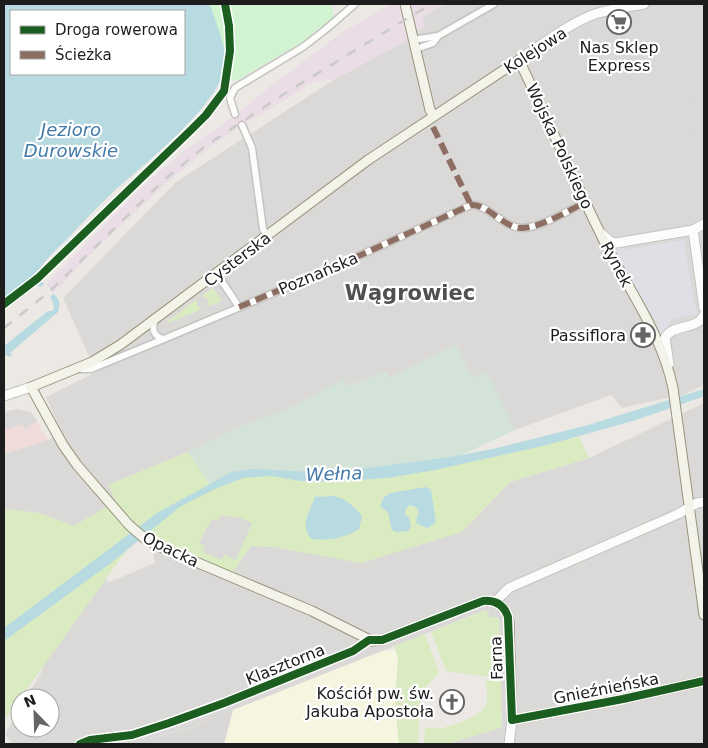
<svg xmlns="http://www.w3.org/2000/svg" width="708" height="748" font-family="'DejaVu Sans',sans-serif">
	<style>
		.residential { fill: #dbd9d7 }
		.commercial { fill: #efdcda }
		.industrial { fill: #eadde5 }
		.education { fill: #f6f5e0 }
		.religious { fill: #dad8d7 }
		.grass { fill: #daebc2 }
		.wetland { fill: #d3e3d8 }
		.park { fill: #d2f3d1 }
		.parking { fill: #dad9d7 }
		.plaza { fill: #e0dfe5 }
		.water { fill: #b8dae1; fill-rule: evenodd }
		.lines { fill: none; stroke-linecap: round; stroke-linejoin: round }
		.minor-casing { stroke: #c4c3c1; stroke-width: 9 }
		.tertiary-casing { stroke: #c4c3c1; stroke-width: 11 }
		.secondary-casing { stroke: #95957c; stroke-width: 11 }
		.minor { stroke: #fcfcfb; stroke-width: 6 }
		.tertiary { stroke: #fcfcfb; stroke-width: 9 }
		.secondary { stroke: #f3f3e9; stroke-width: 9 }
		.rail { stroke: #cacac9; stroke-width: 2.5; stroke-dasharray: 10 10; stroke-linecap: butt }
		.quiet { stroke: #8d6e63; stroke-width: 6; stroke-dasharray: 12 6; stroke-linecap: butt }
		.cycleway-casing { stroke: #fff; stroke-width: 11 }
		.cycleway { stroke: #1b5e20; stroke-width: 8 }
		.labels { text-anchor: middle; stroke-width: 4.5; stroke-linejoin: round; paint-order: stroke }
		.poi-label { font-size: 16px; fill: #1d1d1d; stroke: #fff; text-anchor: end }
		.street-label { font-size: 16px; fill: #1d1d1d; stroke: #fff }
		.water-label { font-size: 18px; font-style: italic; fill: #437aa9; stroke: #fff }
		.district-label { font-size: 21px; font-weight: bold; fill: #505050; stroke: #fff }
	</style>
	<rect width="100%" height="100%" fill="#ece9e5"/>
	<g class="residential">
		<polygon points="445,4 704,4 704,385 685,394 622,408 611,395 515,430 487,373 472,378 456,344 389,378 386,371 347,387 344,380 288,409 234,429 188,452 108,485 117,501 74,526 39,513 4,509 4,454 63,435 46,397 96,372 63,298 176,182 335,79 404,42 421,18"/>
		<polygon points="704,403 704,744 509,744 511,725 502,728 499,618 490,617 485,610 186,729 130,744 12,744 5,734 20,708 20,728 50,728 50,698 26,698 44,668 29,677 96,575 110,582 155,563 151,542 274,547 462,532 510,482 589,458"/>
	</g>
	<polygon class="commercial" points="18,409 31,412 48,440 4,454 4,412"/>
	<polygon class="industrial" points="391,4 445,4 422,17 425,26 404,42 335,79 314,82 230,133 196,158 159,190 88,257 60,287 53,292 46,284 142,187 183,152 241,111 260,94 341,33"/>
	<polygon class="education" points="395,649 398,657 395,704 399,744 224,744 233,710 385,650 386,652"/>
	<polygon class="religious" points="233,710 224,744 130,744 187,729"/>
	<g class="grass">
		<polygon points="213,288 221,300 220,302 209,307 208,299 202,296"/>
		<polygon points="197,299 197,307 203,309 169,323 168,321"/>
		<polygon points="579,437 589,458 510,482 462,532 361,563 274,547 251,546 230,576 151,542 141,530 4,721 4,509 39,513 74,526 116,501 108,485 188,452 212,485 237,475 445,463"/>
		<polygon points="486,610 490,617 499,618 501,679 446,671 431,632"/>
		<polygon points="425,634 439,672 423,691 419,712 412,715 412,720 419,717 418,744 399,744 395,704 398,657 394,646"/>
		<path d="M486,680l15,2 1,46 -56,16h-22l1,-16c6,-2 12,1 18,0 14,-5 41,-11 44,-27 1,-7 -1,-14 -1,-21z"/>
	</g>
	<polygon class="wetland" points="456,344 472,377 487,372 515,430 445,463 345,476 252,472 211,486 188,452 234,429 288,409 344,379 348,387 386,371 389,378"/>
	<polygon class="park" points="210,4 331,4 334,17 301,43 238,80 220,83 224,50"/>
	<g class="parking">
		<polygon points="454,4 482,4 478,7 476,6 475,9 472,9 472,11 469,10 468,13 466,12 465,15 463,14 462,16 459,16 459,19 453,20 449,24 446,24 445,27 443,26 444,21 437,25 437,27 431,28 427,21 428,18 431,19 432,17 434,17 435,15 437,15 438,13 441,13 441,11 444,11 445,9 447,9"/>
		<polygon points="697,87 702,155 697,155 692,88"/>
		<polygon points="686,234 690,237 701,314 696,311 684,240 624,250 627,244"/>
		<polygon points="225,300 226,308 162,333 163,325"/>
		<polygon points="18,409 31,412 37,421 25,429 23,424 4,430 4,412"/>
		<polygon points="221,515 241,518 252,523 236,560 224,555 222,560 203,552 205,546 199,543 212,519 217,521"/>
		<polygon points="511,725 509,744 446,744"/>
	</g>
	<polygon class="plaza" points="684,240 696,311 701,314 700,318 694,314 670,320 668,327 663,330 662,338 657,323 646,305 637,295 610,245 627,244 624,250"/>
	<g class="water">
		<path d="M4,4h206c4,14 17,45 16,58 -3,41 -83,103 -113,130 -16,15 -31,31 -46,47 -7,7 -30,27 -30,37l7,8 -4,3 -5,-3 1,-2 -3,-3h-4l-25,21zM11,11h173v63h-173z"/>
		<path d="M53,294c6,3 8,10 5,18l-48,41 2,2 -2,2 -3,-2 -3,2v-11l44,-35h4l2,-2 -1,-6 -3,-6z"/>
		<polygon points="704,389 704,396 702,397 636,420 547,445 435,470 387,478 331,482 301,481 271,476 243,478 217,488 181,506 111,563 4,641 4,628 157,513 232,472 253,469 311,472 346,471 451,457 497,448 588,425"/>
		<polygon points="426,487 431,490 436,522 428,528 417,524 416,520 419,512 416,507 410,505 406,508 405,514 409,518 411,527 408,531 396,532 392,530 388,512 380,506 384,497 391,493"/>
		<path d="M315,496c6,2 9,0 16,0 13,0 23,11 31,20l-3,13c-15,9 -29,12 -47,10 -14,-13 -1,-28 3,-43z"/>
	</g>
	<g class="lines">
		<defs>
			<g id="minor">
				<polyline points="413,40 438,36 494,4"/>
				<polyline points="416,49 433,43 438,36"/>
				<polyline points="235,114 230,98 235,88 303,47 325,30 355,4"/>
				<polyline points="242,125 252,148 263,229 267,236"/>
				<polyline points="217,274 239,307"/>
				<path d="M155,320c-4,9 -1,17 9,19"/>
				<path d="M78,369h13l73,-30 157,-66 150,-68c15,-2 31,21 49,23 19,1 49,-18 66,-26"/>
				<polyline points="80,744 90,740 132,735 169,723 224,703 353,651 369,640"/>
			</g>
			<g id="tertiary">
				<path d="M519,60c24,-16 49,-36 76,-46 16,-5 33,-7 49,-10"/>
				<polyline points="693,230 704,308"/>
				<polyline points="601,233 611,242 616,243 693,230 704,224"/>
				<path d="M669,364l-4,-26c8,-15 32,-7 39,-23"/>
				<polyline points="4,396 31,387"/>
				<polyline points="495,602 509,588 678,514 697,503 704,502"/>
				<polyline points="509,744 512,720"/>
			</g>
			<g id="secondary">
				<polyline points="405,4 430,110 434,116"/>
				<path d="M704,615l-31,-227c-11,-52 -42,-95 -66,-141 -31,-62 -58,-125 -88,-187l-151,100 -248,185 -28,17 -61,25 32,58 14,20 52,60 15,13 14,8 154,65 60,30 10,-1 101,-39c14,-1 23,6 26,20l3,99 111,-21 81,-18"/>
			</g>
		</defs>
		<use href="#minor" class="minor-casing"/>
		<use href="#tertiary" class="tertiary-casing"/>
		<use href="#secondary" class="secondary-casing"/>
		<use href="#minor" class="minor"/>
		<use href="#tertiary" class="tertiary"/>
		<use href="#secondary" class="secondary"/>
		<polyline class="rail" points="4,328 49,292 164,180 204,147 287,92 431,4"/>
		<g class="quiet">
			<polyline points="433,127 471,205"/>
			<path d="M239,307l82,-34 150,-68c15,-2 31,21 49,23 19,1 49,-18 66,-26"/>
		</g>
		<defs>
			<g id="cycleway">
				<polyline points="4,304 38,278 192,129 206,115 224,91 230,51 229,26 225,4"/>
				<path d="M80,744l10,-4 42,-5 37,-12 55,-20 129,-52 16,-11h13l101,-39c12,-1 21,4 25,16l4,103 111,-21 81,-18"/>
			</g>
		</defs>
		<use href="#cycleway" class="cycleway-casing"/>
		<use href="#cycleway" class="cycleway"/>
	</g>
	<defs>
		<symbol id="supermarket-ring" viewBox="-11 -11 22 22"><circle r="9.5" fill="#fff" stroke="#656463" stroke-width="1.5"/><path d="M-6-5.5h2.5l.6 2H6L4.5 2H-2.5L-4.4-4H-6ZM-1.5 3.2a1.3 1.3 0 1 0 .1 0ZM3 3.2a1.3 1.3 0 1 0 .1 0Z" fill="#656463"/></symbol>
		<symbol id="pharmacy-ring" viewBox="-11 -11 22 22"><circle r="9.5" fill="#fff" stroke="#656463" stroke-width="1.5"/><path d="M-2-6h4v4h4v4h-4v4h-4v-4h-4v-4h4Z" fill="#656463"/></symbol>
		<symbol id="church-ring" viewBox="-11 -11 22 22"><circle r="9.5" fill="#fff" stroke="#656463" stroke-width="1.5"/><path d="M-1.2-6h2.4v3.5h3.3v2.4h-3.3V6h-2.4V-.1h-3.3v-2.4h3.3Z" fill="#656463"/></symbol>
	</defs>
	<g fill-rule="evenodd">
		<use href="#supermarket-ring" x="605" y="8" width="28" height="28"/>
		<use href="#pharmacy-ring" x="629" y="321" width="28" height="28"/>
		<use href="#church-ring" x="438" y="688" width="28" height="28"/>
	</g>
	<g class="labels">
		<g class="poi-label">
			<text x="619" y="53" text-anchor="middle">Nas Sklep<tspan x="619" dy="18">Express</tspan></text>
			<text x="626" y="341">Passiflora</text>
			<text x="434" y="699">Kościół pw. św.<tspan x="434" dy="18">Jakuba Apostoła</tspan></text>
		</g>
		<g class="street-label">
			<text transform="translate(535 50) rotate(-33)" y="6">Kolejowa</text>
			<text transform="translate(560 146) rotate(65)" y="6">Wojska Polskiego</text>
			<text transform="translate(237 259) rotate(-37)" y="6">Cysterska</text>
			<text transform="translate(617 264) rotate(62)" y="6">Rynek</text>
			<text transform="translate(318 273) rotate(-23)" y="6">Poznańska</text>
			<text transform="translate(171 549) rotate(26)" y="6">Opacka</text>
			<text transform="translate(496 658) rotate(-92)" y="6">Farna</text>
			<text transform="translate(285 664) rotate(-22)" y="6">Klasztorna</text>
			<text transform="translate(606 688) rotate(-11)" y="6">Gnieźnieńska</text>
		</g>
		<g class="water-label">
			<text x="71" y="136">Jezioro<tspan x="71" dy="21">Durowskie</tspan></text>
			<text transform="translate(334 474) rotate(-2)" y="6">Wełna</text>
		</g>
		<g class="district-label">
			<text x="410" y="300">Wągrowiec</text>
		</g>
	</g>
	<rect width="708" height="748" fill="none" stroke="#1d1d1d" stroke-width="10"/>
	<rect x="10" y="10" width="175" height="65" fill="#ffffff" stroke="#a5a5a5"/>
	<rect x="20" y="26" width="25" height="8" fill="#1b5e20" stroke="#a5a5a5"/>
	<text x="55" y="35" font-size="15" fill="#1d1d1d">Droga rowerowa</text>
	<rect x="20" y="51" width="25" height="8" fill="#8d6e63" stroke="#a5a5a5"/>
	<text x="55" y="60" font-size="15" fill="#1d1d1d">Ścieżka</text>
	<g transform="translate(35 713) rotate(337)"><circle r="24" fill="#ffffff" stroke="#a5a5a5"/>
	<path d="M0-4L9 19L0 12L-9 19Z" fill="#656463"/>
	<text y="-8" font-size="14" font-weight="bold" text-anchor="middle" fill="#1d1d1d">N</text>
	</g>
</svg>
